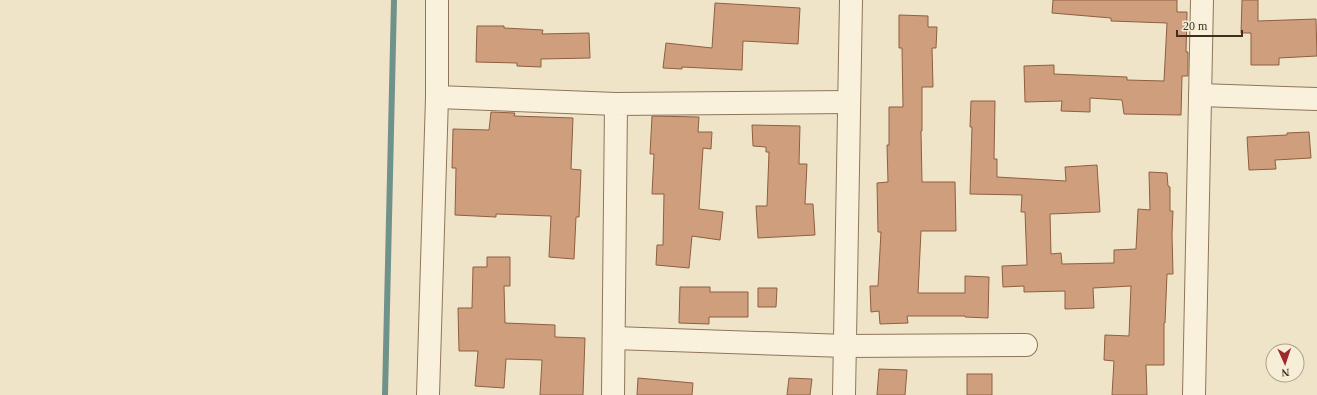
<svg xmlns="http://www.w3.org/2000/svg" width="1317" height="395" font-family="Georgia,serif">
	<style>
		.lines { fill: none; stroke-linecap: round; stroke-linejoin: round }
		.stream { stroke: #6f938a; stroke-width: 6 }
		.building { fill: #cf9f7d; stroke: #8d5f41 }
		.street-casing { stroke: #8d765c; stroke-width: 24 }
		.street { stroke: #faf1dc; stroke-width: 22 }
	</style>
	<rect width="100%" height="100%" fill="#f0e4c8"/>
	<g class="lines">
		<polyline class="stream" points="385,395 394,0"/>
	</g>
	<g class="building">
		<polygon points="1053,0 1177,0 1177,12 1187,12 1186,52 1188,52 1188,76 1182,76 1181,115 1124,114 1122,100 1090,98 1090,112 1061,111 1062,101 1025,102 1024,66 1054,65 1054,74 1127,77 1127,80 1164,81 1167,23 1111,21 1111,18 1052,13"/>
		<polygon points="1242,0 1258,0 1258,21 1316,19 1317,56 1279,58 1279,65 1251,65 1251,33 1241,33"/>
		<polygon points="715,3 800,8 798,44 743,41 742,70 682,67 682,69 663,68 666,43 712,48"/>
		<polygon points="899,15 928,16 928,27 937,27 936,48 932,48 933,87 922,87 922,131 921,131 922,182 955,182 956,231 921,231 918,293 965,293 965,276 989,277 988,318 965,317 965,316 907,316 908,323 880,324 879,311 871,312 870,286 878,286 881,232 878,232 877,183 888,182 887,145 889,145 889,107 903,107 902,48 899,48"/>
		<polygon points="477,26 504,26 504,28 543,30 542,34 589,33 590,58 541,59 541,67 517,66 517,63 476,62"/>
		<polygon points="971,101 995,101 994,159 997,159 997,177 1066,181 1065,167 1097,165 1100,212 1050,214 1051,254 1061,253 1062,264 1114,263 1114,250 1136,249 1138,209 1150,210 1149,172 1167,173 1168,186 1170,187 1170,211 1173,211 1172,234 1173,274 1167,274 1165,323 1164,323 1164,365 1146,365 1147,395 1112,395 1114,361 1104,360 1105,335 1129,336 1131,286 1093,288 1094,308 1065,309 1065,291 1024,292 1024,286 1003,287 1002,266 1027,265 1025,212 1021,212 1022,195 970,194 972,127 970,127"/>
		<polygon points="491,112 515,113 514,116 573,118 571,169 581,170 579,217 576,217 574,259 549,257 551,216 496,214 496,217 455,215 456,168 452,168 453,129 489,130"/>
		<polygon points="652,116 699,117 698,132 712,132 711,149 703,148 699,209 723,212 720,240 692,236 689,268 656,265 657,245 663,245 664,194 652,194 654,154 650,154"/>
		<polygon points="752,125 800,126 799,164 807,164 805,204 813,204 815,235 758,238 756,206 767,206 769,152 766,152 766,147 753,146"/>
		<polygon points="1309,132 1311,158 1275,160 1276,169 1249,170 1247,137 1287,135 1287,133"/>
		<polygon points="487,257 510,257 510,286 504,286 505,323 555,325 555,337 585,338 583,395 540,395 542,360 506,359 504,388 475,386 478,351 459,351 458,308 472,308 473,267 487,267"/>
		<polygon points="680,287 710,287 710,292 748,292 748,317 709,317 709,324 679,323"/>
		<polygon points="758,288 777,288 776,307 758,307"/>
		<polygon points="879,369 907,370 905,395 877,395"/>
		<rect x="967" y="374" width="25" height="21"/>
		<polygon points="638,378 693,383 692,395 637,395"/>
		<polygon points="789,378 812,379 810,395 787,395"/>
	</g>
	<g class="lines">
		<defs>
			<g id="street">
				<polyline points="437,0 437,97 616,104"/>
				<polyline points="1200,95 1317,99"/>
				<polyline points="614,338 845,346 1026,345"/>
				<polyline points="428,395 437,97"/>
				<polyline points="613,395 616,104 849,102"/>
				<polyline points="844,395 851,0"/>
				<polyline points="1194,395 1202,0"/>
			</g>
		</defs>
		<use href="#street" class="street-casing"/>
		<use href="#street" class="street"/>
	</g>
	<g transform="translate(1285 363) rotate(177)"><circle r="19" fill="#f7eed8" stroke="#ada18e"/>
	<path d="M0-3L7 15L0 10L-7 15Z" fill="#9e2a2b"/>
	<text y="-6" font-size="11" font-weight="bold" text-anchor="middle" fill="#3d2e20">N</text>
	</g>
	<path d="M1177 30v6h65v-6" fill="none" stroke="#3d2e20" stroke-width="2"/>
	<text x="1183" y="30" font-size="12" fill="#3d2e20" stroke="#f7eed8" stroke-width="3" paint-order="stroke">20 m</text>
</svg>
